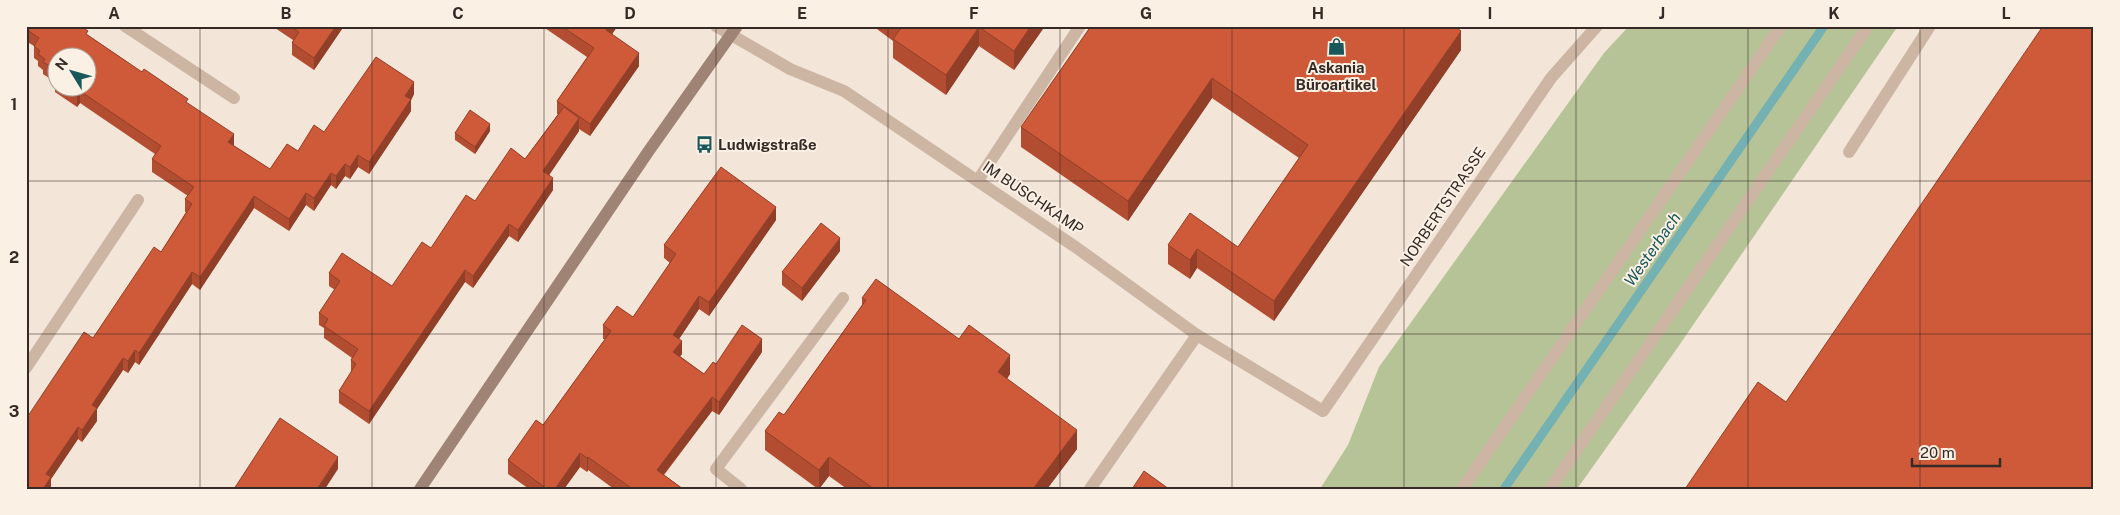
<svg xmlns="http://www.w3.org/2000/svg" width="2120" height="515" font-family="'Public Sans',sans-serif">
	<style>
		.green { fill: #b5c397 }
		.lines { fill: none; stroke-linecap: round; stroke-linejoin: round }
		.stream { stroke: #74b1b2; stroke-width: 9 }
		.service { stroke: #ccb5a3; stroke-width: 12 }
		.minor { stroke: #ccb5a3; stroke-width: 12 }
		.secondary { stroke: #9f8374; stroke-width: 12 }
		.wall { fill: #b24d31; fill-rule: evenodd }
		.shaded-wall { fill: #913f28 }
		.building { fill: #cf5a39; stroke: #913f28 }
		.grid { fill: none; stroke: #362a26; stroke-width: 1; stroke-opacity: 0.55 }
		.labels { text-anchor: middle; stroke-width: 4; stroke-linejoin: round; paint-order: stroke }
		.poi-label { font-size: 15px; font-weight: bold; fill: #362a26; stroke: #faf0e4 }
		.street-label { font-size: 15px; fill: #362a26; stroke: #faf0e4 }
		.water-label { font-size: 16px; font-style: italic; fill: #18585a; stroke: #faf0e4 }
		.neatline { fill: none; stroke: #362a26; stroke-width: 2 }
		.grid-label { font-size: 16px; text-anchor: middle; font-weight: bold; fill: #362a26 }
	</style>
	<rect width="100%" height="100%" fill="#f3e5d8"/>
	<polygon class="green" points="1629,26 1898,26 1678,347 1577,489 1320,489 1348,445 1379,367 1604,53"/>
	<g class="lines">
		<polyline class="stream" points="1504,489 1824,26"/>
		<g class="service">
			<polyline points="1849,152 1930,26"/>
			<polyline points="978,180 1080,26"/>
			<polyline points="1462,489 1781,26"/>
			<polyline points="1550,489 1868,26"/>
		</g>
		<g class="minor">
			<polyline points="125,26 234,98"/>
			<polyline points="716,26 790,69 844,91 1077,248 1197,335 1323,411 1551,78 1597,26"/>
			<polyline points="26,368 138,200"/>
			<polyline points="741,489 716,469 843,298"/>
			<polyline points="1090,489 1197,335"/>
		</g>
		<polyline class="secondary" points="420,489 648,152 737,26"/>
	</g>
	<g class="wall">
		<path d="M26,26l62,9 100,69 46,42 36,23 28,-18 26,-19 90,-38 -3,6v11l-42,63 -11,-7 -8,12 -5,-3 -9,13 -5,-4 -17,26 -8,-6 -17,26 -35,-23 -54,82 -8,-6 -53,81 -4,-3 -7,11 -5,-3 -26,39v12l-15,21 -4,-3 -27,40v10h-25l67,-151 68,-86 25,-40h-1v-13l3,-3 -36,-24v-13l3,-5 -75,-51 -3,4 -22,-15v-10l-12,-8v-4l-5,-4v-5l-4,-3v-12l-8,-5zM58,58l30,30h-30z"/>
		<polygon points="272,26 344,26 314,70 292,55 292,43 293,40"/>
		<polygon points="542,26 617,26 612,34 639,66 590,136 579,129 579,131 549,175 553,190 518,242 509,236 473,288 465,282 369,424 339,403 339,391 351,372 351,360 352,358 324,338 324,328 319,325 319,313 335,290 329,286 329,273 392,286 431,248 475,201 525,159 558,114 557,114 557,101 587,57"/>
		<polygon points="873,26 1045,26 1014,70 979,46 946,95 893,58 893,41"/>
		<polygon points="1091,26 1461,50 1274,321 1197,268 1190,279 1168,264 1168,245 1238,247 1299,158 1212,98 1128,221 1021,147 1021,127"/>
		<polygon points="490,131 475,154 455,140 455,133"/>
		<polygon points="776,220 709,316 699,309 679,339 682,354 680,356 704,374 716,364 762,352 719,415 712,411 664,475 683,489 614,489 588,470 587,472 580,467 564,489 529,489 508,474 508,460 543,425 605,339 603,339 603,325 633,317 670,263 664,258 664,245"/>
		<polygon points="840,251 802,301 782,285 782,272"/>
		<polygon points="862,298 959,339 1010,374 1007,379 1077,449 1047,489 847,489 829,476 819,489 818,489 765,450 765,431 784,415 862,305"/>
	</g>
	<g class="shaded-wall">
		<polygon points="336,26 344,26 314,70 314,58"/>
		<polygon points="609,26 617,26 617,27 606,43 606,30"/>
		<polygon points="1031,26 1045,26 1014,70 1014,51"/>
		<polygon points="979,27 979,46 946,95 946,75"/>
		<polygon points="1461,31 1461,50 1274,321 1274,301"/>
		<polygon points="639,53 639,66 590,136 590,124"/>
		<polygon points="1212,78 1212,98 1128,221 1128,201"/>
		<polygon points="414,82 414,94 411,100 411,111 369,174 369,162 405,96"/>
		<polygon points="80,91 80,103 77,107 77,95"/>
		<polygon points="579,118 579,131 543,184 543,171"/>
		<polygon points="490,124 490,131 475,154 475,147"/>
		<polygon points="234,134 234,146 228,142"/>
		<polygon points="358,155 358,167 350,179 350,167"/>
		<polygon points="345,164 345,176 336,189 336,176"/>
		<polygon points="331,173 331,185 314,211 314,198"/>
		<polygon points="553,178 553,190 518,242 518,230"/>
		<polygon points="306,193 306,205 289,231 289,219"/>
		<polygon points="254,196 254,208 200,290 200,277"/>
		<polygon points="776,207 776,220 709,316 709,302"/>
		<polygon points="509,224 509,236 473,288 473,276"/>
		<polygon points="840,238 840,251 802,301 802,288"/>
		<polygon points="1197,249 1197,268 1190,279 1190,260"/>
		<polygon points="465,270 465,282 369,424 369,411"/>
		<polygon points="192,272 192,284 139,365 139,353"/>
		<polygon points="699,296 699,309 673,348 673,335"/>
		<polygon points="762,339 762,352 719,415 719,402"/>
		<polygon points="682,341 682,354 673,365 673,352"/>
		<polygon points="135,350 135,362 128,373 128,361"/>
		<polygon points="1010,355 1010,374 998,391 998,372"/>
		<polygon points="123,358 123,370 97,409 97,421 82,442 82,430 92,405"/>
		<polygon points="712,397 712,411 657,483 657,470"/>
		<polygon points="78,427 78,439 51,479 51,489 43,489 46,474"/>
		<polygon points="1077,430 1077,449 1047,489 1033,489"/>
		<polygon points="580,453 580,467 564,489 555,489"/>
		<polygon points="338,457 338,469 325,489 317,489"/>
		<polygon points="588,457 588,470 587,472 587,458"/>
		<polygon points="829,457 829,476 819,489 819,470"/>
	</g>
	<g class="building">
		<polygon points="26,26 80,26 88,31 86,34 142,72 144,69 188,99 186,102 234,134 228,142 270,169 287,144 298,151 314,125 324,132 376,57 414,82 405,96 411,99 369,162 358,155 350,167 345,164 336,176 331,173 314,198 306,193 289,219 254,196 200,277 192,272 139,353 135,350 128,361 123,358 92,405 97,408 82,430 78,427 46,474 51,477 43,489 26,489 26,419 84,332 93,338 154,247 161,252 192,204 185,199 194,187 152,159 161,146 80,91 77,95 66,88 88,88 88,58 58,58 58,71 43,62 45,59 38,54 40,51 34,46 39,38 26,29"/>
		<polygon points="290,26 336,26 314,58 292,43 299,32"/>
		<polygon points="561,26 609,26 606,30 639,53 590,124 557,101 594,48"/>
		<polygon points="899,26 1031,26 1014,51 979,27 946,75 893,39 901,28"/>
		<polygon points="1091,26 1454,26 1461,31 1274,301 1197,249 1190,260 1168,245 1190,213 1238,247 1308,145 1212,78 1128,201 1021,127"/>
		<polygon points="2043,26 2094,26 2094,489 1685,489 1758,382 1786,402"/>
		<polygon points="564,107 579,118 543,171 553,178 518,230 509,224 473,276 465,270 369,411 339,391 356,364 351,360 358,349 324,326 328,319 319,313 340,281 329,273 342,253 392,286 422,242 431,248 466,195 475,201 511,148 525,159"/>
		<polygon points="470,110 490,124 475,147 455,133"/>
		<polygon points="721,167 776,207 709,302 699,296 673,335 682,341 673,352 704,374 713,362 716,364 742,325 762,339 719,402 712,397 657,470 683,489 630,489 631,488 588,457 587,458 580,453 555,489 547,489 508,460 536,420 543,425 611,331 603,325 617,306 633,317 676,254 664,245"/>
		<polygon points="821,223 840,238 802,288 782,272"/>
		<polygon points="876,279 959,339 969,325 1010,355 998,372 1077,430 1033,489 874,489 829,457 819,470 765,431 779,412 784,415 866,300 862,298"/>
		<polygon points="280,418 338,457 317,489 234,489"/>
		<polygon points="1144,471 1169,489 1132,489"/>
	</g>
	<path class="grid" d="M200,26v463M372,26v463M544,26v463M716,26v463M888,26v463M1060,26v463M1232,26v463M1404,26v463M1576,26v463M1748,26v463M1920,26v463M26,181h2068M26,334h2068"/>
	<defs>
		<symbol id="shop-bare" viewBox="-9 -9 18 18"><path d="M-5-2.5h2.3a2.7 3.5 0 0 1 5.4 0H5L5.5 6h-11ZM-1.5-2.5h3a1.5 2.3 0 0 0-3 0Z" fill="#18585a" stroke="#faf0e4" stroke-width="2.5" paint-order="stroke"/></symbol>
		<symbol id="bus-bare" viewBox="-9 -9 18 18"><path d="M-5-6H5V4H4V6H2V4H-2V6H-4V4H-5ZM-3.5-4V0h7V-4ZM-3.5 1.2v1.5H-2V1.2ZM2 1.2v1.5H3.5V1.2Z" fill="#18585a" stroke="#faf0e4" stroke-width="2.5" paint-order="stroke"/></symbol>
	</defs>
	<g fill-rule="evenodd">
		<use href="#shop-bare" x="1324" y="34" width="25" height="25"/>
		<use href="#bus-bare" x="692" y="132" width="25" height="25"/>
	</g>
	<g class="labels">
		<g class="poi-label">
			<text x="1336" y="73">Askania<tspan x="1336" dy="17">Büroartikel</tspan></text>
			<text x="718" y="150" text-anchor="start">Ludwigstraße</text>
		</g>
		<g class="street-label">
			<text transform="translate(1033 198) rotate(34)" y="5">IM BUSCHKAMP</text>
			<text transform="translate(1443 207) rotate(-56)" y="5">NORBERTSTRASSE</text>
		</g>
		<g class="water-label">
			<text transform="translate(1652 249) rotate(-55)" y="6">Westerbach</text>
		</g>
	</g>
	<rect width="2120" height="515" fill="none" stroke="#faf0e4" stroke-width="55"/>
	<g transform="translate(72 72) rotate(307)"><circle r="24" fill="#faf0e4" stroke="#aca198"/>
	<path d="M0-4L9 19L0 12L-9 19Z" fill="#18585a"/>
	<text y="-8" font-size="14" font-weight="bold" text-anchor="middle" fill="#362a26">N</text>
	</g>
	<path d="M1912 458v8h88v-8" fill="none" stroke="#362a26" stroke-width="2.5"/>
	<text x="1920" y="458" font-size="15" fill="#362a26" stroke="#faf0e4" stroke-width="4" paint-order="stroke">20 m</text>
	<rect x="28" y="28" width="2064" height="460" class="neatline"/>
	<g class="grid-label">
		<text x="114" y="19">A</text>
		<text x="286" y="19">B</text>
		<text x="458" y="19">C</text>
		<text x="630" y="19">D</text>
		<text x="802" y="19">E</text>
		<text x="974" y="19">F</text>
		<text x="1146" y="19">G</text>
		<text x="1318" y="19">H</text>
		<text x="1490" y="19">I</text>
		<text x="1662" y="19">J</text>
		<text x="1834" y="19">K</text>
		<text x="2006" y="19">L</text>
		<text x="14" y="110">1</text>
		<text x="14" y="263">2</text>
		<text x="14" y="417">3</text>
	</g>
</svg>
